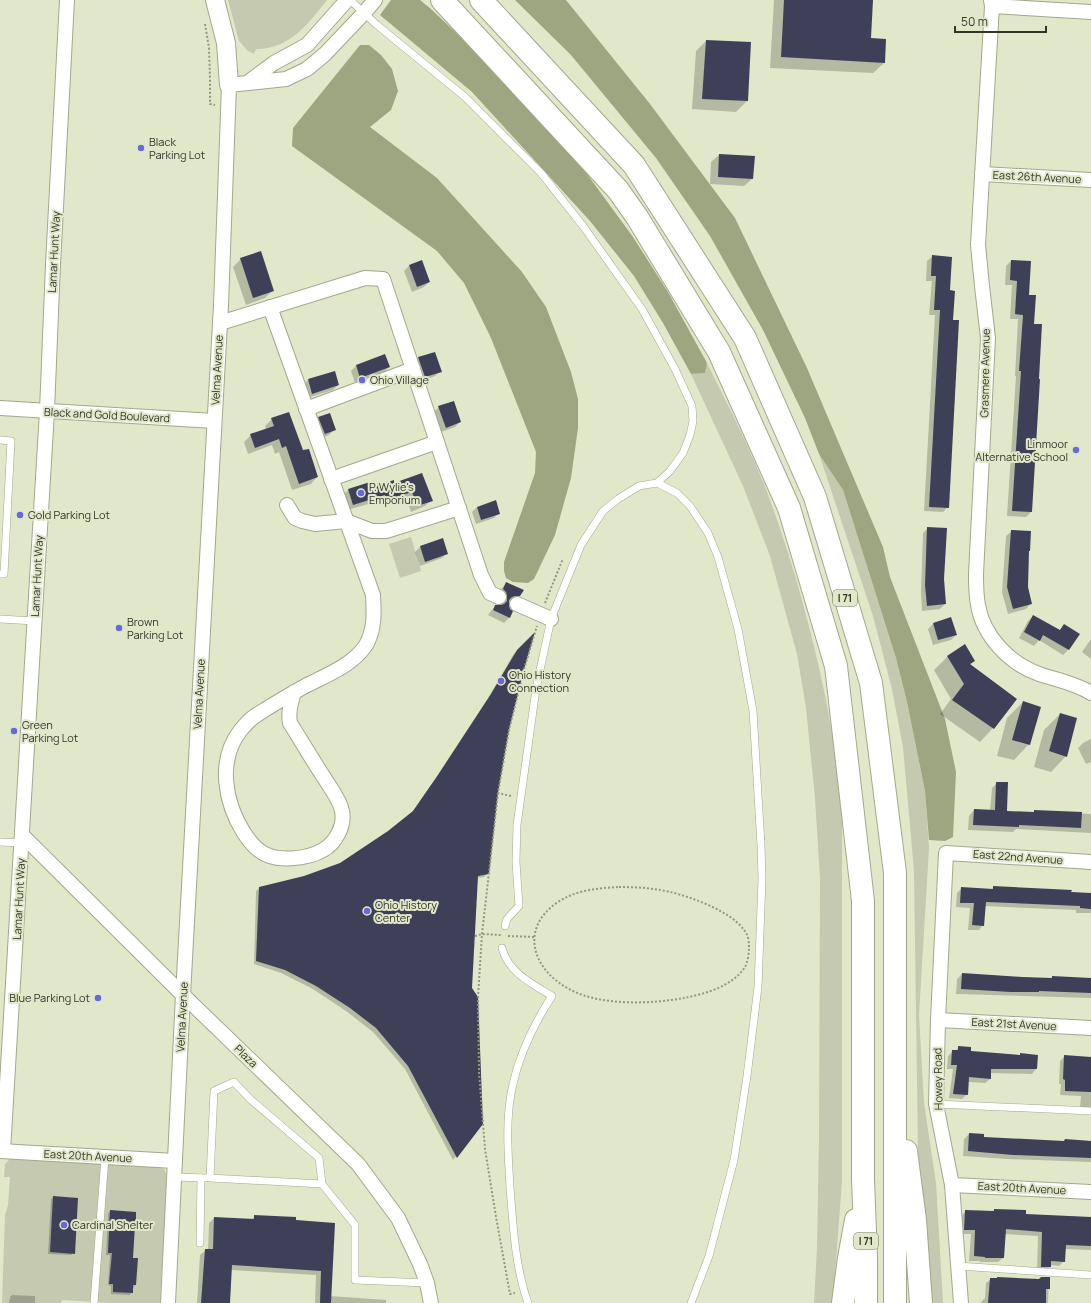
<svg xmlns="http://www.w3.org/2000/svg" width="1091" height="1303" font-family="Manrope,sans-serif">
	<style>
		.green { fill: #c4c9af }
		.forest { fill: #9ea581 }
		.shadow { fill: #0003 }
		.building { fill: #3e4058 }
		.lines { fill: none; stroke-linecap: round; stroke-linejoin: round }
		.service-casing { stroke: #a2a88c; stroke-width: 8 }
		.minor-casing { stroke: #a2a88c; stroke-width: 16 }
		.tertiary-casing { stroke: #a2a88c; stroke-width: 20 }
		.motorway-casing { stroke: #a2a88c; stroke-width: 24 }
		.path { stroke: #939782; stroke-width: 2; stroke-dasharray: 2 2; stroke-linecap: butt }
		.service { stroke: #fff; stroke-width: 7 }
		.minor { stroke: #fff; stroke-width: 14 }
		.tertiary { stroke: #fff; stroke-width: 18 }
		.motorway { stroke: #fff; stroke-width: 22 }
		.poi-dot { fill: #6967e0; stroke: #e1e8ca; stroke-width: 1.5 }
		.labels { text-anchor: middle; stroke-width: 4; stroke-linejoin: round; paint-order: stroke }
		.shield { fill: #e1e8ca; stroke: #666a59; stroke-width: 1 }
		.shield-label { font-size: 10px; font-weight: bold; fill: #323429 }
		.poi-label { font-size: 11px; fill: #323429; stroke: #e1e8ca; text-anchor: start }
		.street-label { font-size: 11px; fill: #323429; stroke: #e1e8ca }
	</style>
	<rect width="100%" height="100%" fill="#e1e8ca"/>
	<g class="green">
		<path d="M228,0h99c-19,24 -37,49 -71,49l-2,5 -6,-3 -9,-10z"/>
		<path d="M707,363c20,40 40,79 57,121 26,68 46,139 61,211 8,42 15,83 17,126v359l-9,123h-19l3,-55 2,-111 1,-258 -5,-81 -9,-90 -9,-54 -27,-98 -27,-70 -52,-112 14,-1z"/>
		<polygon points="819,454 843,490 896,658 907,702 925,791 929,848 919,1015 924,1103 936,1183 943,1303 931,1303 918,1152 914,871 903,747 892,689 873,616"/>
		<polygon points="411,537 421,571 400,578 389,544"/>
		<polygon points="10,1159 157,1167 164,1169 167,1176 160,1303 109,1303 62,1300 61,1303 2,1303 5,1215 8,1205 10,1177 4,1177 5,1164"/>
	</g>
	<g class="forest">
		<polygon points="391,0 420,0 431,9 510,84 587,174 633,237 668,292 707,363 705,373 691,374 663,323 634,276 590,221 472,92 380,15"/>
		<polygon points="515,0 566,0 650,104 735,218 807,368 883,547 890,577 945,719 956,772 953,837 945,841 929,840 925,791 907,702 896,658 843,490 819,454 805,418 763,330 710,236 656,158 571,55"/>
		<polygon points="360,45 369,45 381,55 392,69 398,91 391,110 370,127 437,178 522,272 546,307 571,372 578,399 578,428 571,478 555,535 534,579 528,583 513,582 506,578 504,571 504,562 535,473 536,452 491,338 464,283 437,251 292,146 293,128"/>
	</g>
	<g class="shadow">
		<polygon points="774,0 872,0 870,38 884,63 873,73 770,68"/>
		<polygon points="706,41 747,101 736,112 692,109 696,51"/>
		<polygon points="719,155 752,179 744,186 710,184 711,162"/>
		<polygon points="933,256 949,291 952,321 948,507 943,512 924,511 935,315 929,315 932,281 926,281 927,261"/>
		<polygon points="241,259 273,290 265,298 246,305 233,267"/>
		<polygon points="1011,261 1028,295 1033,325 1038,380 1039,380 1031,512 1026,517 1007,516 1016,376 1015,376 1018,319 1010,319 1012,285 1005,285 1006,266"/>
		<polygon points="422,262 429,282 424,287 412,292 404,271 409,266"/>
		<polygon points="385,356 389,367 384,372 355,383 351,371 356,366"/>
		<polygon points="418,358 440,371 435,376 420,382 413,363"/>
		<polygon points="308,380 338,385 333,390 307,398 303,385"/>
		<polygon points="439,407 460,422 455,427 441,432 434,412"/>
		<polygon points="319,418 334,430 329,435 319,439 314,423"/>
		<polygon points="272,419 302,452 317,477 311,484 292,490 279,452 275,454 272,445 248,454 244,442 251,435 266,430 265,426"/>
		<polygon points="394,484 431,500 425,506 411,512 406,497 380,505 379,501 347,510 342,496 349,489 371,488"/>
		<polygon points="477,507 499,513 494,518 476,524 472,512"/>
		<polygon points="928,528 943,579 945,604 940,609 922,611 921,591 923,533"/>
		<polygon points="1012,531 1031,603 1026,609 1008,614 1002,592 1006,536"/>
		<polygon points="420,547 447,553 442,558 420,566 415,552"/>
		<polygon points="507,583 520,596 514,601 508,601 509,609 512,612 509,618 504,623 488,615 491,611 496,606 502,606 503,601 498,595 502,588"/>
		<polygon points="1033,616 1059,631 1064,626 1068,650 1063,655 1039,640 1034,646 1019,638 1028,621"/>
		<polygon points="933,624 956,635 951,640 933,645 928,629"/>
		<polygon points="533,635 524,665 508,730 497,793 488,873 484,877 477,878 471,988 482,1124 453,1160 405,1069 373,1032 346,1011 313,989 281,973 254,964 256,891 260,888 304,877 341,864 389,831 411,814 435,779 488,698 513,655"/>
		<polygon points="1091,639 1091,659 1082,652"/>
		<polygon points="948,656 974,661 970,665 993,728 980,742 940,714 951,699 934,670"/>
		<polygon points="1023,702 1029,744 1014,760 997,756 1007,718"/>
		<polygon points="1060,714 1066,756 1051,772 1034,767 1044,730"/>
		<polygon points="1091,739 1091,762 1086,764 1078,748 1083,743"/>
		<polygon points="997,783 1006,812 1032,813 1035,811 1091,814 1091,833 1016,829 1013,832 968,830 969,816 974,810 990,811 992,788"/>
		<polygon points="994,887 1091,894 1091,913 1076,913 1076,910 984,906 983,925 979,930 968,930 970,908 956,907 957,893 962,888 991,890"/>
		<polygon points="962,974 1051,979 1052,977 1091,979 1091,998 956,994 957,979"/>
		<polygon points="959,1047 970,1052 1019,1056 1021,1054 1036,1069 1032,1074 990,1073 990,1079 985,1083 968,1082 967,1094 962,1099 949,1098 953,1069 947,1069 948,1056 953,1051 955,1051"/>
		<polygon points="1065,1056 1091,1058 1091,1108 1080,1107 1081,1096 1060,1095 1061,1084 1059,1084 1060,1061"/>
		<polygon points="969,1134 983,1138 1063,1142 1065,1140 1091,1141 1091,1162 1007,1159 963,1156 964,1139"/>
		<polygon points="54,1197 74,1253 71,1255 48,1254 51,1199"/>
		<polygon points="994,1210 1025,1215 1091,1218 1091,1250 1065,1249 1064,1261 1059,1266 1050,1265 1050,1267 1045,1271 1037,1271 1038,1236 1004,1234 1003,1258 998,1262 980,1262 980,1261 969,1261 971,1234 960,1234 961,1216 966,1211 992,1212"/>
		<polygon points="110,1211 132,1259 135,1285 130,1295 111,1294 111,1286 108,1285 110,1255 106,1255 108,1214"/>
		<polygon points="255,1216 295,1221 334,1224 330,1296 386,1300 386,1303 315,1303 316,1275 231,1270 229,1303 197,1303 200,1255 206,1250 208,1250 209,1223 214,1218 251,1220"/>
		<polygon points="1040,1278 1049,1278 1048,1303 980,1303 985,1298 986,1283 991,1279 1038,1280"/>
		<polygon points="12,1295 35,1296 35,1303 9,1303 10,1297"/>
	</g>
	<g class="building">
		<polygon points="784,0 873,0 871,38 886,39 885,63 781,57"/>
		<polygon points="706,40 751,42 748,101 702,99"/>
		<polygon points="719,154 755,156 753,179 718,177"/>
		<polygon points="261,251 274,291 253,298 240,258"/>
		<polygon points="932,255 952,257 950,290 955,291 953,320 959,320 949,508 929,507 940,310 934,310 936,276 931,276"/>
		<polygon points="422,260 430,282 417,287 409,265"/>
		<polygon points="1011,260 1031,261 1029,295 1036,295 1034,324 1042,324 1039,379 1040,379 1032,512 1012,511 1021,371 1019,371 1023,315 1015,314 1017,281 1010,280"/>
		<polygon points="435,352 442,372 425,377 418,357"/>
		<polygon points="385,354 390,367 360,378 356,365"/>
		<polygon points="335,371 339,385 312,394 308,379"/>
		<polygon points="454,401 461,422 446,428 438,406"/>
		<polygon points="289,412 303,450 309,449 318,477 299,484 286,446 282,448 279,439 255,448 250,434 274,426 271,418"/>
		<polygon points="330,413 336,430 325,434 318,417"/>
		<polygon points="422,473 433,501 417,506 412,492 386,500 385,495 353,505 348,489 370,482 372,487 394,480 394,483"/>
		<polygon points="496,500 500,514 481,520 477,507"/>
		<polygon points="927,527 947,528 944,579 946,604 927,606 925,585"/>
		<polygon points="1011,530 1031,531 1030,551 1029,551 1028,587 1032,604 1013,609 1007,587"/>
		<polygon points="443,538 448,554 425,562 420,546"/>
		<polygon points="506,582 524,590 520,596 516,596 512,597 509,600 509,605 510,609 513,611 510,618 493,610 495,605 500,605 504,604 507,601 507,596 506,592 503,589"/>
		<polygon points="1033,615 1060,630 1064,624 1080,634 1069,650 1043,635 1040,641 1024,632"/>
		<polygon points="951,617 957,635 938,640 933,623"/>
		<polygon points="535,632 525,666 509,730 498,793 489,874 478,876 472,988 478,997 483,1124 457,1158 408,1066 376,1028 350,1008 316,986 285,970 256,961 259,887 304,876 340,863 388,831 413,811 438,775 491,694 517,650"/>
		<polygon points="965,644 975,661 970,664 1017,699 994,729 952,700 964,684 947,656"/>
		<polygon points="1023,701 1041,707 1030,745 1012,740"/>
		<polygon points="1060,713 1077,718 1067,757 1049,751"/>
		<polygon points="996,782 1008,782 1007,811 1034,812 1034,810 1082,812 1081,828 1019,825 1019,827 973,825 974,809 995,810"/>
		<polygon points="993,886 1072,890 1071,892 1091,893 1091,909 1080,908 1080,906 986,902 984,926 972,925 974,903 960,903 961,887 993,889"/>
		<polygon points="962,973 1022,977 1052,978 1052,976 1091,978 1091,993 1039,991 1039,992 1011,992 961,989"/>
		<polygon points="958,1046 971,1047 971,1051 1020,1055 1020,1053 1038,1055 1037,1069 991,1069 991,1079 969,1077 968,1095 953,1094 957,1065 951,1065 952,1050 958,1050"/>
		<polygon points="1064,1055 1091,1057 1091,1092 1065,1091 1065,1080 1063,1079"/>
		<polygon points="969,1133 984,1134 984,1137 1064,1141 1065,1139 1091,1141 1091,1158 1013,1155 968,1151"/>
		<polygon points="53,1196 78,1198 75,1254 50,1252"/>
		<polygon points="994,1209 1026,1210 1026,1214 1091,1217 1091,1246 1066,1245 1065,1262 1051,1261 1051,1267 1041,1267 1042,1232 1006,1229 1004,1258 985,1258 985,1257 974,1256 975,1230 964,1230 965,1210 994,1211"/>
		<polygon points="110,1210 136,1212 136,1225 135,1225 133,1258 138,1258 136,1285 133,1285 133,1293 113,1292 113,1284 109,1284 112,1253 108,1253"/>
		<polygon points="254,1215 296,1217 296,1220 335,1223 331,1303 320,1303 321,1271 232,1265 230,1303 201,1303 205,1249 213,1249 214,1217 254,1219"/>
		<polygon points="997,1277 1039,1279 1041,1277 1050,1277 1050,1289 1046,1289 1046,1303 988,1303 990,1278 997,1278"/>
	</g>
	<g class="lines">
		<defs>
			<g id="service">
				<polyline points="350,0 377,25 465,97 541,173 583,226 642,309 675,369 692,406 693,421 690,435 683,453 670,471 657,483"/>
				<polyline points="0,440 11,441 4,574 0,574"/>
				<polyline points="0,619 35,621"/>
				<polyline points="0,842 22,843"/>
				<polyline points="505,926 507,919 519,906 516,862 517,825 536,689 551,619 581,545 603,511 618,499 639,486 657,483 677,493 690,506 708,533 718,557 738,629 753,711 761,845 762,879 758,987 747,1076 734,1160 709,1256 691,1303"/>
				<path d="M502,948c6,24 30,36 50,48 -18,28 -32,56 -39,88 -8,33 -5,69 -3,103 3,38 5,79 18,116"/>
				<polyline points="936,1104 1091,1111"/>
				<polyline points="174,1177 206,1178"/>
				<polyline points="322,1184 319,1158 250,1099 234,1082 214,1091 210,1178 322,1184 355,1225 355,1280 427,1283"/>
				<polyline points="200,1243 201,1178"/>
				<polyline points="958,1266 1091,1275"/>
				<polyline points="94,1303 105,1157"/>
			</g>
			<g id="minor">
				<path d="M991,0l1,6 -14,239 4,41 6,52 -12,236c0,10 0,21 2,31 5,31 32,59 61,69 18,6 36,9 52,19"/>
				<polyline points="992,6 1091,12"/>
				<polyline points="247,83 274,63 307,45 347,0"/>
				<polyline points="982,174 1091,180"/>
				<path d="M270,307l103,288c1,17 2,34 -7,50 -13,20 -39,30 -59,40 -18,10 -35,20 -52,31 -6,4 -10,9 -15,15 -23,30 -15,72 4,102 4,6 10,14 16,18 15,12 48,8 63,-1 13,-7 22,-25 19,-39 -2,-11 -11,-22 -17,-32 -12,-18 -23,-37 -35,-56 -2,-11 1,-20 4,-31"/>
				<polyline points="220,323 365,278 383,279 481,575 490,593 499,597"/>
				<polyline points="0,408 214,421"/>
				<polyline points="306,409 413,369"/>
				<polyline points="331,479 437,442"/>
				<polyline points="287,505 295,518 302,521 315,524 346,521 372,531 386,531 459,508"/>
				<polyline points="517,604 551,619"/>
				<polyline points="22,835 183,995 358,1164 398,1218 420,1264 427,1283 431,1303"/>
				<polyline points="938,1020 1091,1028"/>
				<polyline points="0,1151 175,1161"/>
				<polyline points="3,1151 47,411 53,264 67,0"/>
				<polyline points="952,1185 1091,1192"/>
				<polyline points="168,1303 183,995 221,305 229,85 286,79 307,69 325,54 364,13 375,0"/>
				<polyline points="961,1303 952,1185 936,1104 938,1020 946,853 1091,862"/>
			</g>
			<polyline id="tertiary" points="215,0 226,43 229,85"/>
			<g id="motorway">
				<polyline points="442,0 618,190 637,217 719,352 789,508 836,666 863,901 863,1179 866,1258 866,1303"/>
				<polyline points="481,0 634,165 745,338 815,497 871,683 895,873 895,1303"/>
				<polyline points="906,1151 915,1220 921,1303"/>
				<polyline points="843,1303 849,1258 856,1220"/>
			</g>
		</defs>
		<use href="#service" class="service-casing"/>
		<use href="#minor" class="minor-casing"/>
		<use href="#tertiary" class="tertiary-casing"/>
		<use href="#motorway" class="motorway-casing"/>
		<g class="path">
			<polyline points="205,24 209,48 210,79 210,104 215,105"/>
			<polyline points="545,603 562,561 564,561"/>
			<polyline points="498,793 482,934 478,997 479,1072 485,1149 496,1217 510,1294 515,1293"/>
			<polyline points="511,796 498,793 509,730 525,666 537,626"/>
			<path d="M619,887c17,0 34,1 51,5 21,5 61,19 74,38 4,4 5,11 5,17 0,6 -1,14 -4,20 -12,19 -40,27 -61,31 -32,6 -83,8 -113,-8 -38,-19 -53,-61 -13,-88 18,-12 40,-14 61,-15z"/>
			<polyline points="475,936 482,934 501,935"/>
			<polyline points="508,936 535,937"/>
		</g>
		<use href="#service" class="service"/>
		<use href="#minor" class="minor"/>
		<use href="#tertiary" class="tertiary"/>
		<use href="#motorway" class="motorway"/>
	</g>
	<g class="poi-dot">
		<circle cx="141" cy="148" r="4"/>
		<circle cx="362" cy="380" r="4"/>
		<circle cx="1076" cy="450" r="4"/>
		<circle cx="361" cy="493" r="4"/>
		<circle cx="20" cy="515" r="4"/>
		<circle cx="119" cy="628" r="4"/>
		<circle cx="501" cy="681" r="4"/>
		<circle cx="14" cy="731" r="4"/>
		<circle cx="367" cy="911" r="4"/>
		<circle cx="98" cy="998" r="4"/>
		<circle cx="64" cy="1225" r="4"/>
	</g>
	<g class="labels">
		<g class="shield">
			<rect x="833" y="590" width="24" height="16" rx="3"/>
			<rect x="854" y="1233" width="24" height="16" rx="3"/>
		</g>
		<g class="shield-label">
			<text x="845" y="602">I 71</text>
			<text x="866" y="1245">I 71</text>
		</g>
		<g class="poi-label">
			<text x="149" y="146">Black<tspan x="149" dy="13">Parking Lot</tspan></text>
			<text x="370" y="384">Ohio Village</text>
			<text x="1068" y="448" text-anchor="end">Linmoor<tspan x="1068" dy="13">Alternative School</tspan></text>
			<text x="369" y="491">P. Wylie's<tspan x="369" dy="13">Emporium</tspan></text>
			<text x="28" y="519">Gold Parking Lot</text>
			<text x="127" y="626">Brown<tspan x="127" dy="13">Parking Lot</tspan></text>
			<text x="509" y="679">Ohio History<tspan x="509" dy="13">Connection</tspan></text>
			<text x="22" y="729">Green<tspan x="22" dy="13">Parking Lot</tspan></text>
			<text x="375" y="909">Ohio History<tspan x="375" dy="13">Center</tspan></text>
			<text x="90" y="1002" text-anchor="end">Blue Parking Lot</text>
			<text x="72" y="1229">Cardinal Shelter</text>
		</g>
		<g class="street-label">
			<text transform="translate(1037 177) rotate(3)" y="4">East 26th Avenue</text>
			<text transform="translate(54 252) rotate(-87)" y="4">Lamar Hunt Way</text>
			<text transform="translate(217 370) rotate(-87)" y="4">Velma Avenue</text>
			<text transform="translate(985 373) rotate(-89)" y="4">Grasmere Avenue</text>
			<text transform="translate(107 415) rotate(3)" y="4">Black and Gold Boulevard</text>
			<text transform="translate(37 576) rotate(-87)" y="4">Lamar Hunt Way</text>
			<text transform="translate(199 694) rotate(-87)" y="4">Velma Avenue</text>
			<text transform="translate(1018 857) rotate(4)" y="4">East 22nd Avenue</text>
			<text transform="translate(19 899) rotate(-87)" y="4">Lamar Hunt Way</text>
			<text transform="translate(182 1017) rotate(-87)" y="4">Velma Avenue</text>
			<text transform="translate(1014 1024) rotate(3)" y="4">East 21st Avenue</text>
			<text transform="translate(246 1056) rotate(44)" y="4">Plaza</text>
			<text transform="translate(938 1079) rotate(-91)" y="4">Howey Road</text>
			<text transform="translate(88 1156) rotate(3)" y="4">East 20th Avenue</text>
			<text transform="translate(1022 1188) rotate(3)" y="4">East 20th Avenue</text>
		</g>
	</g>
	<path d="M955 26v6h91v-6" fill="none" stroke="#323429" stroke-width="2"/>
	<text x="961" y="26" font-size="12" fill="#323429" stroke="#e1e8ca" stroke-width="3" paint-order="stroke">50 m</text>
</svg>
